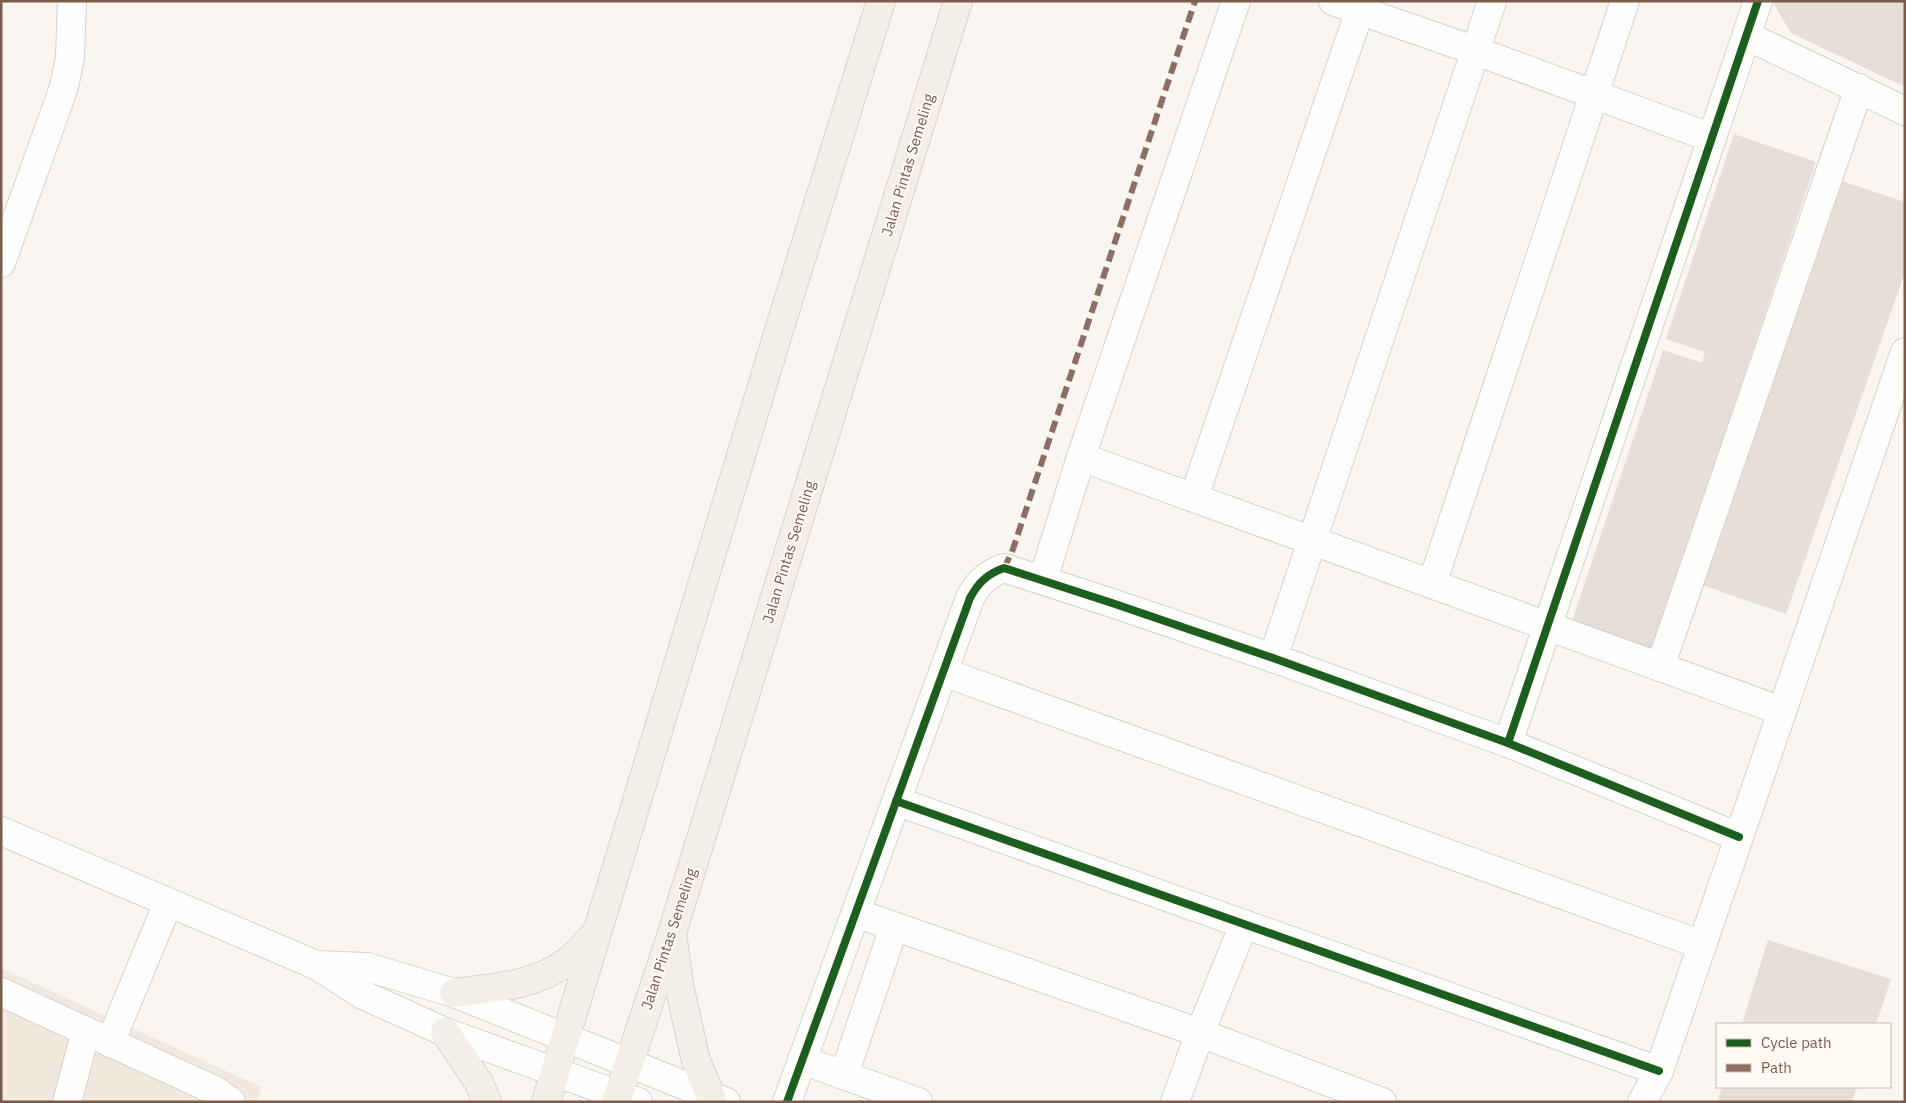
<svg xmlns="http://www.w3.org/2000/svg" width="1906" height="1103" font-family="'IBM Plex Sans',sans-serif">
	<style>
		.residential { fill: #f2e8de }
		.building { fill: #e6ded7 }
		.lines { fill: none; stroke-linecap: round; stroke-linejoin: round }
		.minor-casing { stroke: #d7d1cb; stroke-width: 30 }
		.major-casing { stroke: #dad1cc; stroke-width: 30 }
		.minor { stroke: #fefefd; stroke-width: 28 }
		.major { stroke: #f3eee8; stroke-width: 28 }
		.quiet { stroke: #8d6e63; stroke-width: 6; stroke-dasharray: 12 6; stroke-linecap: butt }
		.cycleway-casing { stroke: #fffaf3; stroke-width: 11 }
		.cycleway { stroke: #1b5e20; stroke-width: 8 }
		.labels { text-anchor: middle; stroke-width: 4; stroke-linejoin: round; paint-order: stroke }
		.street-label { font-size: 15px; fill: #7a5c4d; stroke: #fffaf3 }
	</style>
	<rect width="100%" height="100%" fill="#f9f5f0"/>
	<polygon class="residential" points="1,968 261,1087 257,1102 1,1102"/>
	<g class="building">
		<polygon points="1772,1 1905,1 1905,87 1791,33"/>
		<polygon points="1734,134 1816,162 1651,654 1570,627 1663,350 1702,363 1705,352 1666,339"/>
		<polygon points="1839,180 1905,202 1905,272 1786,614 1699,584"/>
		<polygon points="1768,940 1891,979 1876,1024 1742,1024"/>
		<polygon points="1722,1087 1857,1087 1852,1102 1717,1102"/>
	</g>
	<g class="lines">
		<defs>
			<g id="minor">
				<polyline points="1333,1 1476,51 1712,138"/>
				<polyline points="1747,36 1905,111"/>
				<polyline points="1,263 64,87 70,57 72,1"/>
				<polyline points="1081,457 1782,711"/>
				<polyline points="1194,497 1363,1"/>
				<polyline points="1043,580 1081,457 1236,1"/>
				<polyline points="1432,584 1625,1"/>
				<polyline points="1273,658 1492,1"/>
				<polyline points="1660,667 1859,88"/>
				<polyline points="943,672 1702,945"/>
				<polyline points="1508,743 1758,1"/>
				<polyline points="896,801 1659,1071"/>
				<polyline points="1,831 316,965 361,994 445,1032 638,1102"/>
				<polyline points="856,913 1200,1033 1382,1102"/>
				<polyline points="316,965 367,967 454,993 726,1102"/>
				<polyline points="1,992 216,1091 231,1102"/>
				<polyline points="110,1043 168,903"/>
				<polyline points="802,1060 918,1102"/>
				<polyline points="844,1075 894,927"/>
				<polyline points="67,1102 86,1031"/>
				<path d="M787,1102l183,-504c8,-15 17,-24 34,-30l108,35 161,55 235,85 231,94"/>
				<polyline points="1175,1102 1200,1033 1244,924"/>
				<polyline points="1642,1102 1659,1071 1905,352"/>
			</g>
			<g id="major">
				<polyline points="673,940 679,985 696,1061 711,1096"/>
				<path d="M454,993c38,-5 82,-7 114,-32 10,-7 18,-18 27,-27"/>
				<polyline points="445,1032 479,1083 487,1102"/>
				<polyline points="546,1102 776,340 881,1"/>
				<polyline points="616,1102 672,933 958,1"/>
			</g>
		</defs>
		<use href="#minor" class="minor-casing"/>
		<use href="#major" class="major-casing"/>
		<use href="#minor" class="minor"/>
		<use href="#major" class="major"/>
		<polyline class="quiet" points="1004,568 1012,552 1195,1"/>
		<defs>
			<g id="cycleway">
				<polyline points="1508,743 1758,1"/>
				<polyline points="896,801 1659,1071"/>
				<path d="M787,1102l183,-504c8,-15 17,-24 34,-30l108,35 161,55 235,85 231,94"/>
			</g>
		</defs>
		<use href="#cycleway" class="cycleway-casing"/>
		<use href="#cycleway" class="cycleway"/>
	</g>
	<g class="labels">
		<g class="street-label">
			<text transform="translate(908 165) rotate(-73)" y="5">Jalan Pintas Semeling</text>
			<text transform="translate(789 552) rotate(-73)" y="5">Jalan Pintas Semeling</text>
			<text transform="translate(669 939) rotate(-72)" y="5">Jalan Pintas Semeling</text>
		</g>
	</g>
	<rect width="1906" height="1103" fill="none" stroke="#7a5c4d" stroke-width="5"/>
	<rect x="1716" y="1023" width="175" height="65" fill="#fffaf3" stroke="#cabbb1"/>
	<rect x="1726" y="1039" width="25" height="8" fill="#1b5e20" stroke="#cabbb1"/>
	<text x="1761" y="1048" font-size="15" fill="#7a5c4d">Cycle path</text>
	<rect x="1726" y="1064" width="25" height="8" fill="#8d6e63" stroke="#cabbb1"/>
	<text x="1761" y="1073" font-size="15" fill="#7a5c4d">Path</text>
</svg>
